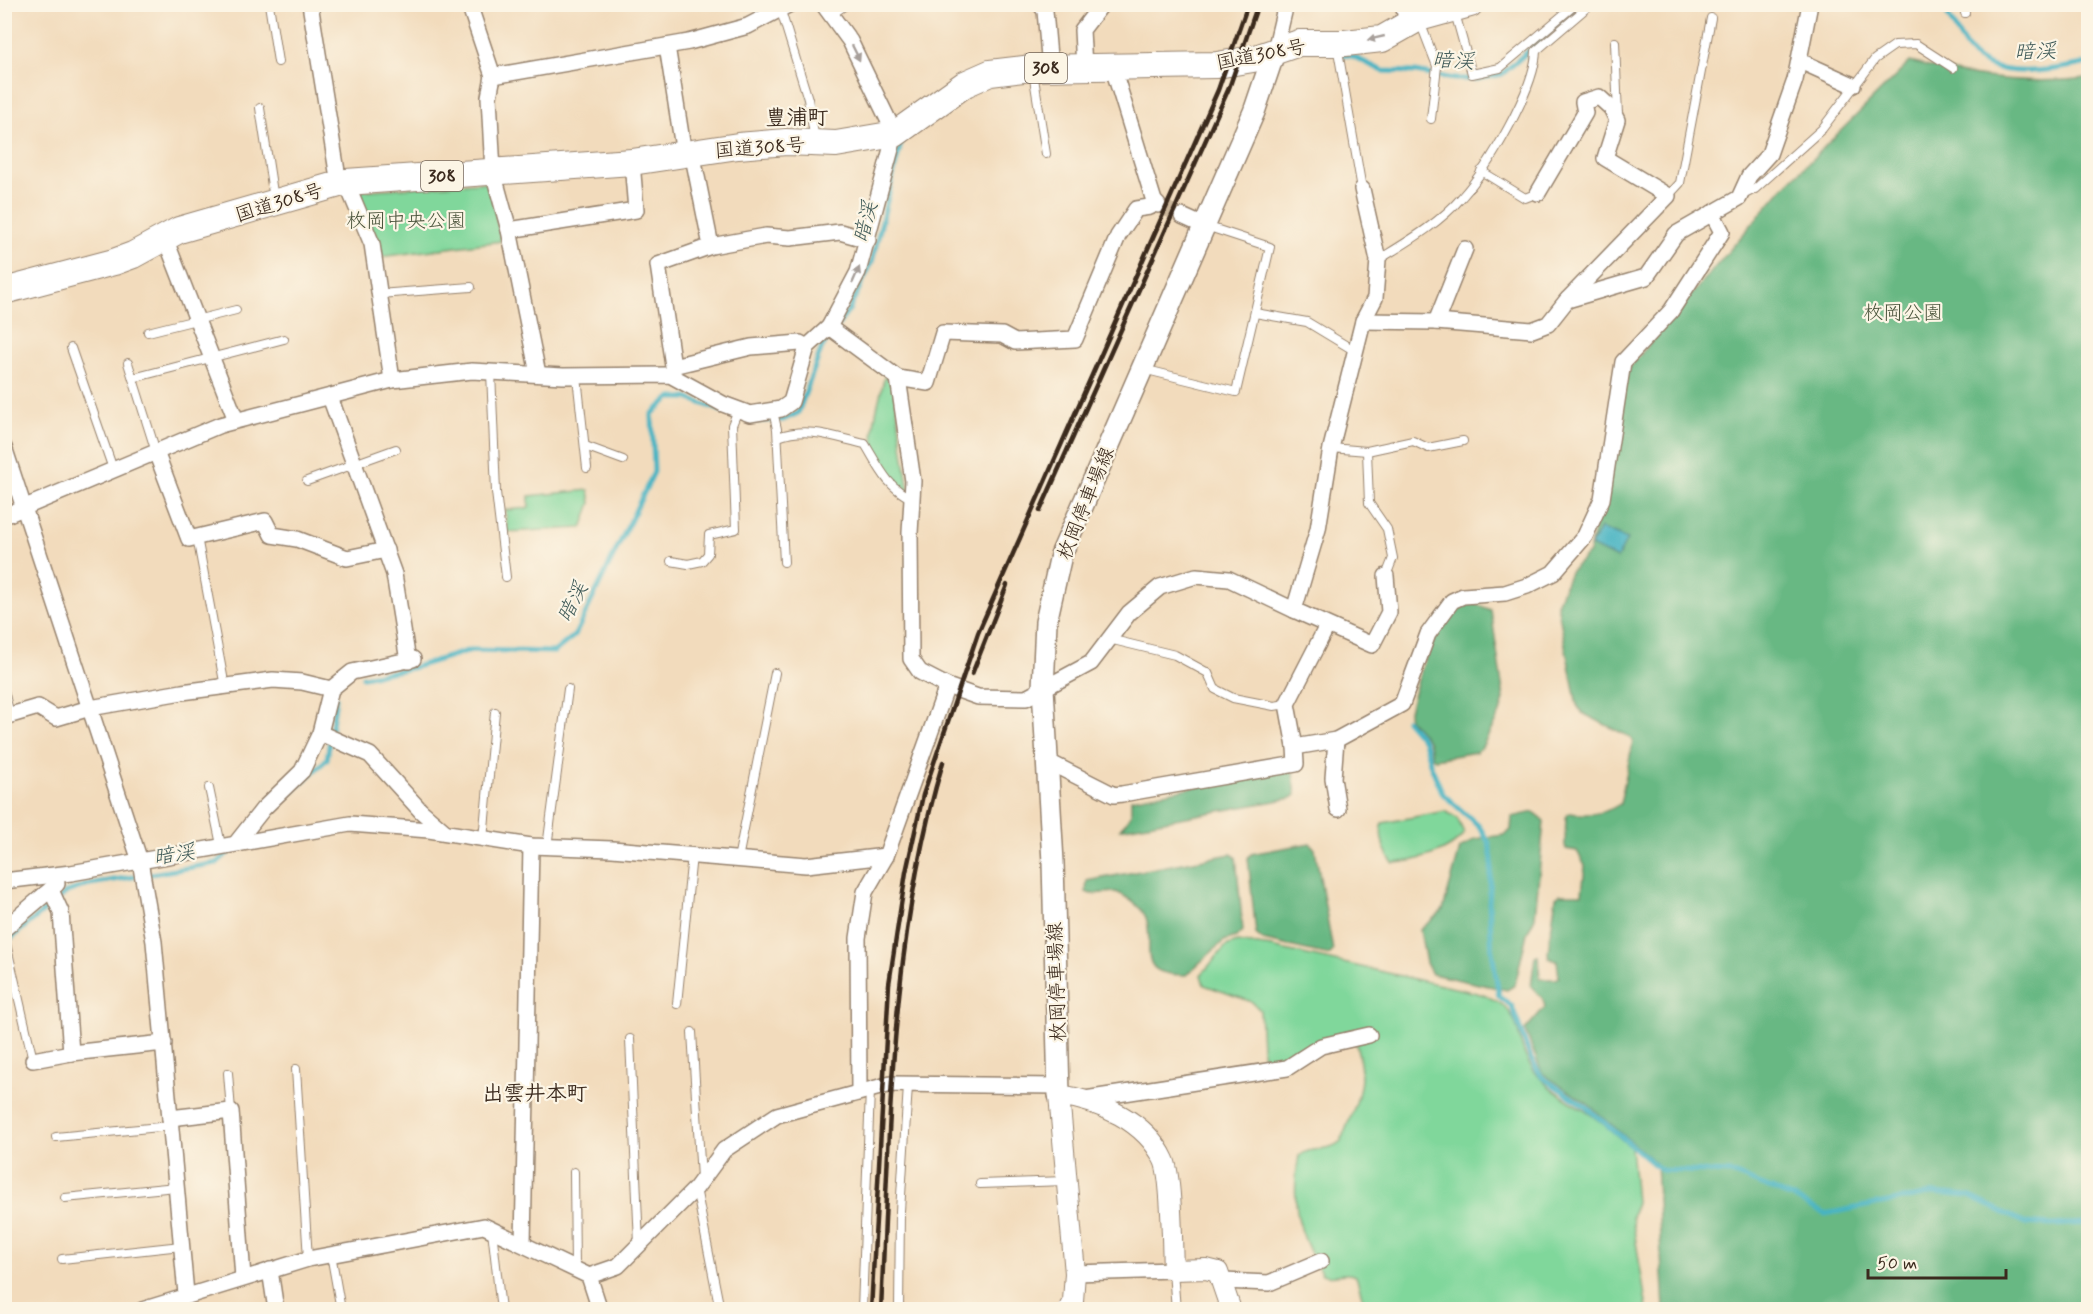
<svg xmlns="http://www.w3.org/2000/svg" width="2093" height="1314" font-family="Mynerve,'Klee One',sans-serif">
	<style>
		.green { fill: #80d79b; stroke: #5e805c; stroke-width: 1.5 }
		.forest { fill: #68b883; stroke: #527150; stroke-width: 1.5 }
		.water { fill: #47b4c3; stroke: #416f70; stroke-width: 1.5 }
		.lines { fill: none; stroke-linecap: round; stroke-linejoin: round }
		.stream { stroke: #47b4c3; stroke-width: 5 }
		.minor-tunnel { stroke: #cdb89c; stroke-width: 15; stroke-dasharray: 15 8; stroke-linecap: butt }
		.service-casing { stroke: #96826d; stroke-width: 10 }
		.minor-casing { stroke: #96826d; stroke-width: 18 }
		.tertiary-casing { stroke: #96826d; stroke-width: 22 }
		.secondary-casing { stroke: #96826d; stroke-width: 24 }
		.trunk-casing { stroke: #96826d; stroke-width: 28 }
		.service { stroke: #fff; stroke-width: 8 }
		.minor { stroke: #fff; stroke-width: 15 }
		.tertiary { stroke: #fff; stroke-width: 20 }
		.secondary { stroke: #fff; stroke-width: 21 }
		.trunk { stroke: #fff; stroke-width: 26 }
		.rail { stroke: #3b2a1e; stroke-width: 4.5 }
		.oneway { fill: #a79f9a }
		.labels { text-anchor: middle; stroke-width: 4.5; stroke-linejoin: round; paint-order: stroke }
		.shield { fill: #fcf5e5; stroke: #75675a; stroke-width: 1.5 }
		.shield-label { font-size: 18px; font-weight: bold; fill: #3b2a1e }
		.street-label { font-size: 20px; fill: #3b2a1e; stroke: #fcf5e5 }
		.park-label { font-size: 20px; fill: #4c553d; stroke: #fcf5e5 }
		.water-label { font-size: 21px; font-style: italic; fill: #3f5a58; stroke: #fcf5e5 }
		.neighbourhood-label { font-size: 21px; font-weight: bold; fill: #3b2a1e; stroke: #fcf5e5 }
	</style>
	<rect width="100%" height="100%" fill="#fcf5e5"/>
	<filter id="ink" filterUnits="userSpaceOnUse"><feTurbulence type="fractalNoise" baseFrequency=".0167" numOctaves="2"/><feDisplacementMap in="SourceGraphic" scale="12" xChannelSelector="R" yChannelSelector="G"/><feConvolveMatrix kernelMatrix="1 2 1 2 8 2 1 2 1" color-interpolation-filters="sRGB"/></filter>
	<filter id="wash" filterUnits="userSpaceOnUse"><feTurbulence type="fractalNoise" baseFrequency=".008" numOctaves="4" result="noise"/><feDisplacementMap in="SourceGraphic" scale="24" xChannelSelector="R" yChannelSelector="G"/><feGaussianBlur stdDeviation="1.35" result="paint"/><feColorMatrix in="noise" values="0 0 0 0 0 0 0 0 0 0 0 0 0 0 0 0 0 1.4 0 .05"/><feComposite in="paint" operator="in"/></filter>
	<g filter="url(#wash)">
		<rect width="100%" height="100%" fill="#f2dbbc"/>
		<g class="green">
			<polygon points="489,182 501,241 380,257 357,191"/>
			<path d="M885,375l9,13 15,105 -3,1c-47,-39 -33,-67 -21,-119z"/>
			<polygon points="589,490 591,503 582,528 507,532 506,510 529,508 529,496"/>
			<path d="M1445,811l12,7 7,15c-12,19 -49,29 -71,30 -8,-10 -15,-27 -10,-40z"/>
			<path d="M1237,942l35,5 205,46c55,16 31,46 59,80 13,17 34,28 51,39 16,10 29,24 44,35l5,55 -4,15 15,92h-281l-10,-33c-11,-6 -23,3 -34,-2 -24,-41 -32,-70 -23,-118 13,-11 29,-3 42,-15 18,-46 28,-58 12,-107l-68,30 -22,3 -3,-57 -8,-8 -48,-17 -3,-10 25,-29z"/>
		</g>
		<g class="forest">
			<path d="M1910,62c59,16 118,23 178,16v1231h-424l-8,-146 -67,-58 -47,-32 -17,-43 20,-23 -2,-8 -12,-13 4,-30 3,-1 2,24h16l3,-2 -2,-16 -8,-3 -1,-6 8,-55 4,-3h22l3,-28 -8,-15 -11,-2 -1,-4 1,-29 4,-3c18,3 35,1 50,-9l13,-62 -3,-5 -48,-24 -5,-8 -20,-101 13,-32 19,-19 39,-184 153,-179z"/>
			<path d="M1471,602l20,8 13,89 -4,14 -18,34 -6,5 -41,7 -3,-2 -4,-17 -19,-21 -1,-5c9,-31 27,-105 63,-112z"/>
			<polygon points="1289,769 1293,773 1296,795 1292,798 1120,829 1131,815 1131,799"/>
			<polygon points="1534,812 1544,821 1535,917 1527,933 1515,985 1507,990 1432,974 1426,963 1420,930 1443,910 1460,849 1475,839 1504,835 1511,830 1512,817"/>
			<polygon points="1310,843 1315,849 1333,951 1329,955 1263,940 1256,934 1248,858 1251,854"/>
			<path d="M1231,854l5,3 7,74 -7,6 -12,4 -38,34c-51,0 -32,-22 -39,-54 -2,-12 -21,-25 -31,-29l-25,2 -5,-2 1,-11z"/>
		</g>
		<polygon class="water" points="1600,528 1627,539 1617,559 1591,546"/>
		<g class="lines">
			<g class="stream">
				<polyline points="753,4 763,15"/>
				<path d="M1942,4c8,15 16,32 26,46 24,32 87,20 120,13"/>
				<polyline points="1342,55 1352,56 1383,71 1415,72 1455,79 1477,79 1502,74 1582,4"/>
				<polyline points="810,95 815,106 814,118"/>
				<polyline points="751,421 783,420 798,413 822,347 849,310 872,262 901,143"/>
				<polyline points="363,677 412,668 471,650 554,652 575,635 654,472 652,414 670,398 687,398 722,411"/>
				<polyline points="1406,720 1424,741 1431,766 1443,794 1479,826 1489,843 1492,860 1489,903 1492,951 1499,996 1512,1006 1531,1059 1542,1077 1586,1107 1661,1170 1731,1173 1792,1197 1825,1214 1934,1193 1969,1196 2025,1223 2052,1225 2088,1223"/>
				<polyline points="284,799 327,759 336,698"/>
				<polyline points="5,943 67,892 90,884 217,863 232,849"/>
			</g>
		</g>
	</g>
	<g filter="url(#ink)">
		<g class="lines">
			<polyline class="minor-tunnel" points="1158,205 1182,216"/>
			<defs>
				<g id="service">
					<polyline points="269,4 278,62"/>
					<polyline points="1964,4 1965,13"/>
					<polyline points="781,11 808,99 815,140"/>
					<polyline points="1455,13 1472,74 1500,68 1576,4"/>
					<polyline points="831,15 847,4"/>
					<polyline points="1420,22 1437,66 1431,119"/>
					<polyline points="1615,42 1618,116"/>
					<polyline points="1337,45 1362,189"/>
					<polyline points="1033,72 1046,154"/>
					<polyline points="260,108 274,199"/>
					<polyline points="1481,171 1525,198 1538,193"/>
					<polyline points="1743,195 1755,189 1822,129 1875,59 1895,45 1916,44 1953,68"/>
					<polyline points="1668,196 1680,183 1711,18"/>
					<path d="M1378,260c29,-18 61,-36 84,-63 26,-29 73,-108 74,-146l55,-47"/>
					<polyline points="379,294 471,287"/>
					<polyline points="1255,313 1307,322 1355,351"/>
					<polyline points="148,332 236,310"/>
					<polyline points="71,348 113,469"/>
					<polyline points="128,363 156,452"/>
					<polyline points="1143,369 1236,392 1270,247 1206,226"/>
					<polyline points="491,372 496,492 506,577"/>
					<polyline points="577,377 587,468"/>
					<polyline points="133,378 284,339"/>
					<polyline points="773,411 777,429 784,562"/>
					<path d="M778,437c30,-11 56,0 87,7 14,23 21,42 47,55"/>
					<polyline points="585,446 623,460"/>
					<polyline points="1331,448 1367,451 1413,441 1428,448 1463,441"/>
					<polyline points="1367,451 1369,503 1387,529 1393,558 1386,576"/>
					<polyline points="307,481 396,449"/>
					<polyline points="197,537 225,687"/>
					<polyline points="671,561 688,564 702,561 708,554 709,535 736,529 732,425 738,410"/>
					<polyline points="1109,639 1175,655 1208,673 1215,689 1233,698 1274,706 1287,704"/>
					<polyline points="4,691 10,715"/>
					<polyline points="209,788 221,845"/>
					<polyline points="483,839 495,712"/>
					<polyline points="547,847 568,689"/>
					<polyline points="738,859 775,673"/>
					<polyline points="4,935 33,1060"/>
					<polyline points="677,1004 692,855"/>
					<polyline points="692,1032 701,1178"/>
					<polyline points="630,1039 639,1244"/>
					<polyline points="296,1069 308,1259"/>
					<polyline points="228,1073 231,1111"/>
					<polyline points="56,1137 170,1126"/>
					<polyline points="574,1172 575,1269"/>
					<polyline points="980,1184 1065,1181"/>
					<polyline points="696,1188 720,1310"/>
					<polyline points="65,1198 176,1187"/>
					<polyline points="492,1230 501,1310"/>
					<polyline points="331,1254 341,1310"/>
					<polyline points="62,1259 181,1246"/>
					<polyline points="1173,1271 1176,1310"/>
					<polyline points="862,1310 870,1089"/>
					<polyline points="899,1310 900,1211 908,1086"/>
				</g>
				<g id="minor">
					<polyline points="310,4 339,184"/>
					<polyline points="469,4 493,76 689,42 748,26 790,4"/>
					<polyline points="1040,4 1045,11 1050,68"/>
					<polyline points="1403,4 1407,24"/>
					<polyline points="667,46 684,154"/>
					<polyline points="1275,50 1286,4"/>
					<polyline points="1800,61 1853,85"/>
					<polyline points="1084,68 1082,30 1102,4"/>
					<polyline points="1113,68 1154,201 1158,205"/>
					<polyline points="493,76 489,97 493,172 509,230 538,374"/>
					<polyline points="692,152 711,246"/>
					<polyline points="346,182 372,244 392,380"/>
					<polyline points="1538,193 1585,113 1583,102 1599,97 1611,108 1617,120 1605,158 1668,196 1568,299"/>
					<polyline points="1182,216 1204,226"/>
					<polyline points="509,230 636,210 632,162"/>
					<polyline points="165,238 236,420"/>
					<polyline points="1363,321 1436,322 1532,330 1548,324 1567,300 1646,277 1676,234 1739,198 1749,176 1769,154 1795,80 1810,4"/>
					<polyline points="1436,322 1465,249"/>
					<polyline points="829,327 898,378 913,481 910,533 911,659 920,672 947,686 978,697 1026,698 1091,663 1129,613 1160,587 1196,576 1229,579 1294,610 1318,529 1331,448 1363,321 1375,298 1378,260 1362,189"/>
					<polyline points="807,347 800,343 751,347 673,366 658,265 711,246 766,236 790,238 840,232 868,240"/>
					<polyline points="898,378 928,383 943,333 1002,335 1015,342 1075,339 1118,236 1136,209 1150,207 1154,201"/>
					<polyline points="330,397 394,574 408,661"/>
					<polyline points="4,447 140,861 154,942 186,1294"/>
					<polyline points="156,452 189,539 265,521 272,535 297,539 347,558 386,550"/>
					<polyline points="4,516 220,425 392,380 472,371 563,376 670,375 723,404 750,414 781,409 791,402 807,347 829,327 858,272 895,134 850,41 823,4"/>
					<polyline points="1294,610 1372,645 1389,612 1386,576"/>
					<polyline points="4,717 38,707 56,718 90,708 182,692 273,680 302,682 331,689"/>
					<polyline points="320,733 370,755 421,811 445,832"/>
					<polyline points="1336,740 1333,778 1338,809"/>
					<polyline points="1295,747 1287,704 1327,626"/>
					<polyline points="1047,761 1114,795 1122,794 1296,764 1295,747 1336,740 1402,704 1428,634 1452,601 1463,596 1505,593 1527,586 1553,573 1585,536 1602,499 1623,362 1671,311 1722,232 1712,213"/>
					<polyline points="237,842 263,809 302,771 320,733 331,689 352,672 413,659"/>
					<polyline points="4,881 71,873 350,824 429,830 531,846 612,849 806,865 886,856"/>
					<polyline points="51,890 61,912 71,1053"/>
					<polyline points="4,929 57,884"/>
					<polyline points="33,1060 71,1053 164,1043"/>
					<polyline points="859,1091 858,938 865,892 886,856 947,686"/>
					<polyline points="1085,1099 1287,1068 1321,1046 1369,1035"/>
					<polyline points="170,1118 231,1111 243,1278"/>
					<polyline points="523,1243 531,846"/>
					<polyline points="270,1270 276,1310"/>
					<polyline points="1075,1273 1173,1270"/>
					<polyline points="589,1276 618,1266 696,1188 724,1150 777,1115 891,1084 1059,1086"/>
					<polyline points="1223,1281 1269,1283 1321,1261"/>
					<polyline points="142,1310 308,1259 484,1226 589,1276 600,1310"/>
				</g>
				<path id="tertiary" d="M1068,1310l5,-9 2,-28 -16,-178c41,6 87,26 105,65 8,17 8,87 9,110l33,-1 12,3 13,38"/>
				<polyline id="secondary" points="1059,1095 1053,862 1043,688 1046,622 1061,555 1254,112 1275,50"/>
				<polyline id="trunk" points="4,291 114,262 133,255 179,230 346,182 632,162 738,146 786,142 836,144 895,134 965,84 990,73 1032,68 1217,65 1253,59 1299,43 1345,43 1382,39 1419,18 1470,4"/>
			</defs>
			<use href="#service" class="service-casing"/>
			<use href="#minor" class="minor-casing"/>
			<use href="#tertiary" class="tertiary-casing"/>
			<use href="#secondary" class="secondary-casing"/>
			<use href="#trunk" class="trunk-casing"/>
			<use href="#service" class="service"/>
			<use href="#minor" class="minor"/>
			<use href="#tertiary" class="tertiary"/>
			<use href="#secondary" class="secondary"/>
			<use href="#trunk" class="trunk"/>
			<g class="rail">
				<polyline points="1040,511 1229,88 1258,4"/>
				<polyline points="972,674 1007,585"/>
				<polyline points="871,1310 889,984 906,872 923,795 978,633 1218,90 1248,4"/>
				<path d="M881,1310c9,-183 9,-371 62,-548"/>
			</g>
		</g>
		<defs><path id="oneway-solid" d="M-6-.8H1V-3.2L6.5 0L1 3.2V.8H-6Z" transform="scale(1.5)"/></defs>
		<g class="oneway">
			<use href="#oneway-solid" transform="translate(1376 38) rotate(167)"/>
			<use href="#oneway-solid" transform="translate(856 53) rotate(64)"/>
			<use href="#oneway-solid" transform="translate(856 275) rotate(-66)"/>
		</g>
	</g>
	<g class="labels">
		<g class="shield">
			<rect x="1025" y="53" width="42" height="30" rx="4.5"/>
			<rect x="421" y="161" width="42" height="30" rx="4.5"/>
		</g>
		<g class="shield-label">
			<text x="1046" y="74">308</text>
			<text x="442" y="182">308</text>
		</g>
		<g class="street-label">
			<text transform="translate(1261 54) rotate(-11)" y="7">国道308号</text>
			<text transform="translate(760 147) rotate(-4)" y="7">国道308号</text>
			<text transform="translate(279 202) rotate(-17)" y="7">国道308号</text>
			<text transform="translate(1085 503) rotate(-68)" y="7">枚岡停車場線</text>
			<text transform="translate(1056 982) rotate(-92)" y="7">枚岡停車場線</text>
		</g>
		<g class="park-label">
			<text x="406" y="227">枚岡中央公園</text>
			<text x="1903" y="319">枚岡公園</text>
		</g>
		<g class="water-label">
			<text transform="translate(2035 51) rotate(-2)" y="7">暗渓</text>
			<text transform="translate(1453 60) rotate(3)" y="7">暗渓</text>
			<text transform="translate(865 222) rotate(-76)" y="7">暗渓</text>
			<text transform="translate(572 602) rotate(-63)" y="7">暗渓</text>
			<text transform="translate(174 854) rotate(-9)" y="7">暗渓</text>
		</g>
		<g class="neighbourhood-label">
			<text x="797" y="124">豊浦町</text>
			<text x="535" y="1100">出雲井本町</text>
		</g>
	</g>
	<rect width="2093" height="1314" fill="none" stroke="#fcf5e5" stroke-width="24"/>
	<path d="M1868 1269v9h138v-9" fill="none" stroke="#3b2a1e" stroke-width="3"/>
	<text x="1877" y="1269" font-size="18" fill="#3b2a1e" stroke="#fcf5e5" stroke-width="4.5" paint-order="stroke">50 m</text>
</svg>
